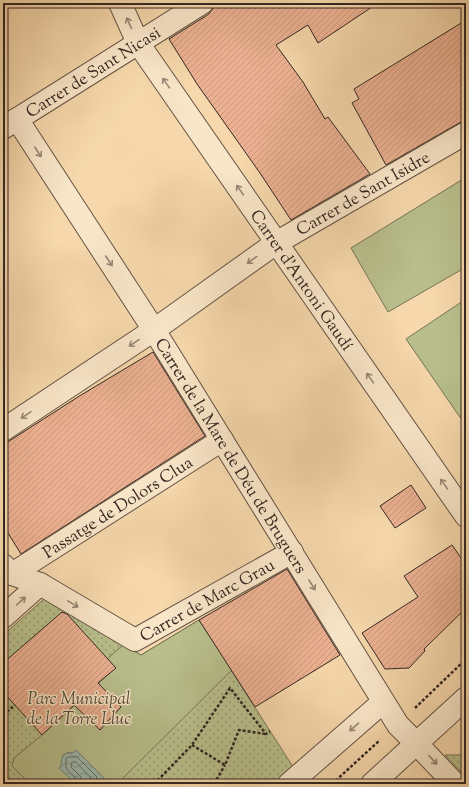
<svg xmlns="http://www.w3.org/2000/svg" width="469" height="787" font-family="'Sorts Mill Goudy',serif">
	<style>
		.grass { fill: url(#grass-dots); stroke: #767356 }
		.garden { fill: #b8bf8c; stroke: #767356 }
		.water { fill: url(#water-waves); stroke: #737f76 }
		.lines { fill: none; stroke-linecap: round; stroke-linejoin: round }
		.shore { stroke: #687068; stroke-width: 1 }
		.building { fill: url(#building-hatch); stroke: #332721 }
		.minor-casing { stroke: #645344; stroke-width: 24 }
		.path { stroke: #332721; stroke-width: 2.5; stroke-dasharray: 3 2; stroke-linecap: butt }
		.minor { stroke: #f9e6c9; stroke-width: 22 }
		.oneway { stroke: #968675 }
		.labels { text-anchor: middle; stroke-width: 3; stroke-linejoin: round; paint-order: stroke }
		.street-label { font-size: 17px; fill: #332721; stroke: #f9e6c9 }
		.park-label { font-size: 17px; font-style: italic; fill: #544d3c; stroke: #f9e6c9 }
	</style>
	<defs>
		<pattern id="grass-dots" width="8" height="8" patternUnits="userSpaceOnUse"><rect width="8" height="8" fill="#b8bf8c"/><path d="M2 2h.1M6 6h.1" fill="none" stroke="#969b72" stroke-width="1.8" stroke-linecap="round"/></pattern>
		<pattern id="water-waves" width="16" height="10" patternUnits="userSpaceOnUse"><rect width="16" height="10" fill="#9db9af"/><path d="M0 5q4-4 8 0t8 0" fill="none" stroke="#81968e"/></pattern>
		<pattern id="building-hatch" width="6" height="6" patternUnits="userSpaceOnUse"><rect width="6" height="6" fill="#ecb192"/><path d="M-1 1l2-2M0 6l6-6M5 7l2-2" fill="none" stroke="#cb987e"/></pattern>
	</defs>
	<rect width="100%" height="100%" fill="#f6d8ac"/>
	<filter id="stains"><feTurbulence type="fractalNoise" baseFrequency=".005" numOctaves="4"/><feColorMatrix values="0 0 0 0 .2 0 0 0 0 .09 0 0 0 0 .02 0 0 0 .5 -.17"/></filter>
	<radialGradient id="worn" r=".72"><stop offset=".6" stop-color="#630" stop-opacity="0"/><stop offset="1" stop-color="#630" stop-opacity=".3"/></radialGradient>
	<g class="grass">
		<polygon points="44,599 141,655 199,620 295,770 279,784 3,784 3,635"/>
		<polygon points="445,755 466,755 466,777"/>
	</g>
	<g class="garden">
		<polygon points="463,179 466,183 466,267 388,312 351,248"/>
		<polygon points="466,299 466,426 406,339"/>
		<polygon points="199,620 232,670 117,784 30,784 12,766 14,758 42,735 115,668 107,659 123,645 141,655"/>
	</g>
	<polygon class="water" points="76,750 104,778 97,784 76,784 59,768 62,764 61,761 63,755 69,752 73,753"/>
	<g class="lines">
		<g class="shore">
			<polyline points="78,784 77,780 66,768 66,759 67,757 77,757 97,777 95,784"/>
			<polyline points="83,784 81,777 71,767 72,762 76,762 90,777 90,784"/>
		</g>
	</g>
	<g class="building">
		<polygon points="221,3 378,3 318,43 308,25 276,45 303,82 325,119 328,117 370,174 291,220 260,173 197,84 169,39 209,14 213,8"/>
		<polygon points="466,20 466,119 386,165 352,103 359,99 354,89"/>
		<polygon points="153,352 205,436 21,554 3,525 3,445 81,395"/>
		<polygon points="411,485 426,508 395,528 380,506"/>
		<polygon points="452,545 466,565 466,608 424,649 425,651 409,668 385,669 362,633 418,597 404,576"/>
		<polygon points="287,569 340,655 255,707 199,620"/>
		<polygon points="62,612 67,614 116,668 98,683 121,707 100,730 74,705 42,735 3,692 3,663"/>
	</g>
	<g class="lines">
		<defs>
			<g id="minor">
				<path id="s1" d="M120,3l18,40 328,473"/>
				<path id="s2" d="M17,119l137,211 244,395 18,18 39,41"/>
				<path id="s3" d="M3,128l199,-125"/>
				<path id="s4" d="M3,430l151,-100 122,-87 190,-110"/>
				<path id="s5" d="M3,565l9,9 28,10 95,56 157,-88"/>
				<path id="s6" d="M12,574l210,-134"/>
				<polyline points="3,617 40,584"/>
				<polyline points="289,784 383,702"/>
				<polyline points="372,784 466,698"/>
			</g>
		</defs>
		<use href="#minor" class="minor-casing"/>
		<g class="path">
			<polyline points="415,708 466,659"/>
			<polyline points="3,715 15,705"/>
			<polyline points="192,745 225,765 239,730 265,734"/>
			<polyline points="154,784 192,745 230,688 266,734 270,731"/>
			<polyline points="214,784 225,765"/>
			<polyline points="332,784 380,740"/>
		</g>
		<use href="#minor" class="minor"/>
	</g>
	<defs><path id="oneway-shaft" d="M-6 0H5M1.5-3L5.5 0L1.5 3" fill="none" stroke-width="1.6" stroke-linecap="round" stroke-linejoin="round"/></defs>
	<g class="oneway">
		<use href="#oneway-shaft" transform="translate(129 23) rotate(-114)"/>
		<use href="#oneway-shaft" transform="translate(166 83) rotate(-125)"/>
		<use href="#oneway-shaft" transform="translate(38 152) rotate(57)"/>
		<use href="#oneway-shaft" transform="translate(240 190) rotate(-125)"/>
		<use href="#oneway-shaft" transform="translate(252 260) rotate(144)"/>
		<use href="#oneway-shaft" transform="translate(109 261) rotate(57)"/>
		<use href="#oneway-shaft" transform="translate(134 343) rotate(146)"/>
		<use href="#oneway-shaft" transform="translate(370 378) rotate(-125)"/>
		<use href="#oneway-shaft" transform="translate(26 415) rotate(146)"/>
		<use href="#oneway-shaft" transform="translate(444 484) rotate(-125)"/>
		<use href="#oneway-shaft" transform="translate(312 585) rotate(58)"/>
		<use href="#oneway-shaft" transform="translate(21 601) rotate(-42)"/>
		<use href="#oneway-shaft" transform="translate(73 604) rotate(31)"/>
		<use href="#oneway-shaft" transform="translate(354 727) rotate(139)"/>
		<use href="#oneway-shaft" transform="translate(433 760) rotate(47)"/>
	</g>
	<g class="labels">
		<g class="street-label">
			<text dy="6" stroke="none"><textPath href="#s3" startOffset="106">Carrer de Sant Nicasi</textPath></text>
			<text dy="6" stroke="none"><textPath href="#s4" startOffset="431">Carrer de Sant Isidre</textPath></text>
			<text dy="6" stroke="none"><textPath href="#s1" startOffset="332">Carrer d'Antoni Gaudí</textPath></text>
			<text dy="6" stroke="none"><textPath href="#s2" startOffset="399">Carrer de la Mare de Déu de Bruguers</textPath></text>
			<text dy="6" stroke="none"><textPath href="#s6" startOffset="125">Passatge de Dolors Clua</textPath></text>
			<text dy="6" stroke="none"><textPath href="#s5" startOffset="235">Carrer de Marc Grau</textPath></text>
		</g>
		<g class="park-label">
			<text x="79" y="704">Parc Municipal<tspan x="79" dy="20">de la Torre Lluc</tspan></text>
		</g>
	</g>
	<rect width="469" height="787" fill="none" stroke="#f6d8ac" stroke-width="16"/>
	<rect x="4" y="4" width="461" height="779" fill="none" stroke="#332721" stroke-width="2"/>
	<rect x="8" y="8" width="453" height="771" fill="none" stroke="#332721"/>
	<rect width="100%" height="100%" filter="url(#stains)"/>
	<rect width="100%" height="100%" fill="url(#worn)"/>
</svg>
